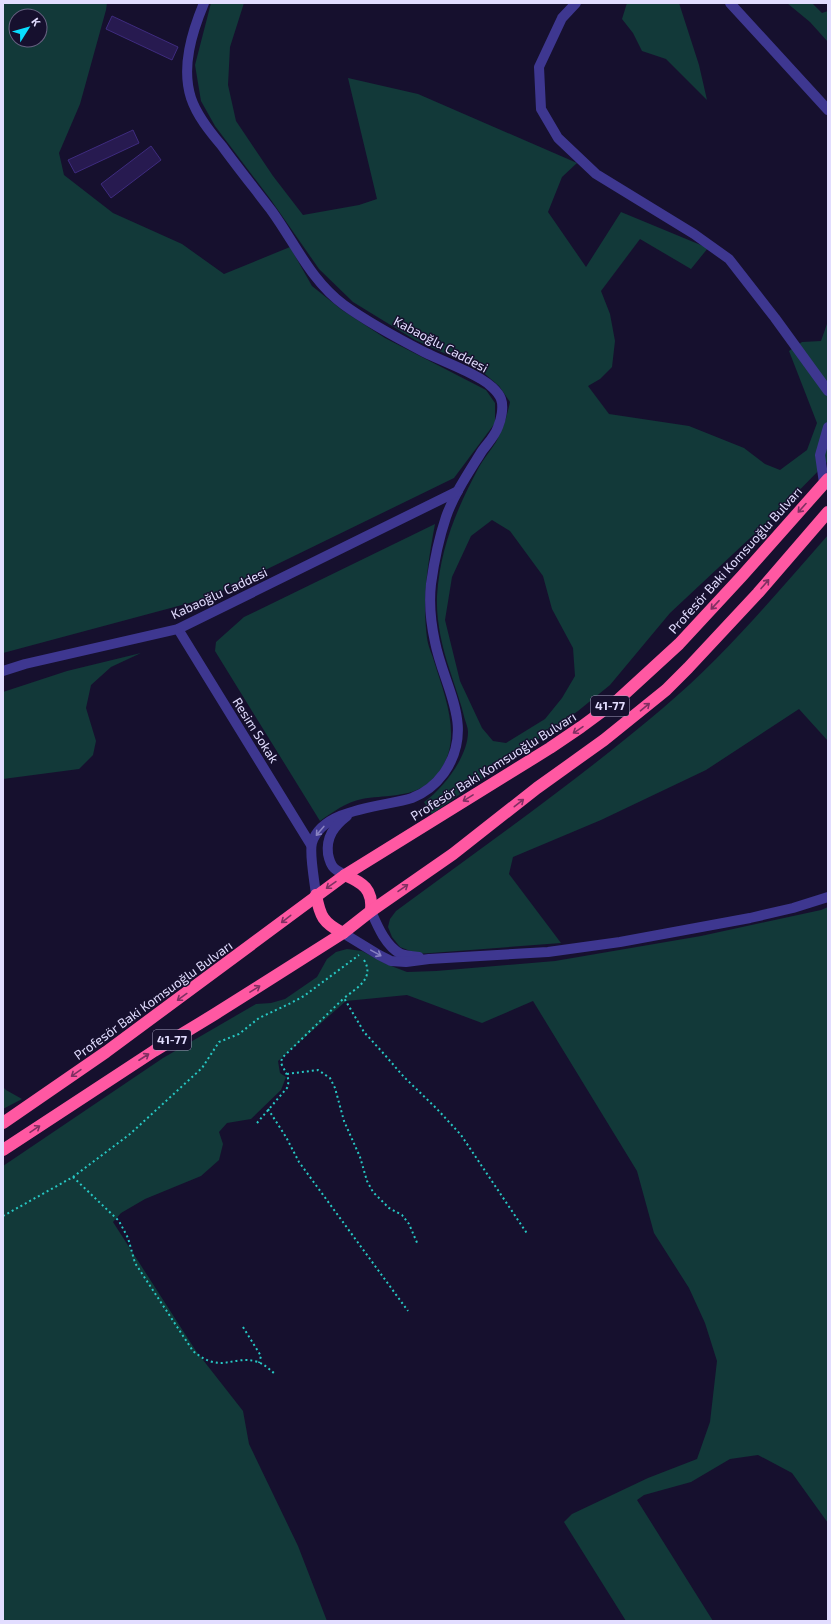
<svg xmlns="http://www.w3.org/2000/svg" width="831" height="1624" font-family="'Exo 2',sans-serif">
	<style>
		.green { fill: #123939; fill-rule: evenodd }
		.building { fill: #271a50; stroke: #3e2b7e }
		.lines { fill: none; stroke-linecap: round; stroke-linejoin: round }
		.path { stroke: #27c8c4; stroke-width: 2; stroke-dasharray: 2 3; stroke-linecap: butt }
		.minor { stroke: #3e3790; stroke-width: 10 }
		.highway { stroke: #ff58a2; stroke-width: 12 }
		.oneway { stroke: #7f3062 }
		.oneway2 { stroke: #8882c2 }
		.labels { text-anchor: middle; stroke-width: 3; stroke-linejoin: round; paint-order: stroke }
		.shield { fill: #16102e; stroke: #a5a0c0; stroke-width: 1 }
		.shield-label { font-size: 12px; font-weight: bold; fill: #e2ddff }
		.street-label { font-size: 13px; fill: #e2ddff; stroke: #16102e }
	</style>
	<rect width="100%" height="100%" fill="#16102e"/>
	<g class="green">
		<path d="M3,3h104l-1,7 -26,94 -21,49 5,22 49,38 69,31 42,30 66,-27 22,39 30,24 43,28 101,52 9,13v20l-41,55 -246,120 -205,55zM16,16h24v24h-24z"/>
		<path d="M211,3h33l-14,44 -2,38 8,36 37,55 30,39 56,-10 18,-6 -29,-121 70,16 159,69 -15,14 -14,35 38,55 35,-55 87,36 -17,21 -51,-30 -39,52 9,23 5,27 -3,26 -12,12 -12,7 21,28 80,12 55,22 21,16 15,6 27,-20 10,-27 -28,-72 13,-9 19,-1 7,-20v140l-49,50 -109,102 -60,72 -32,26 -146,103 -8,-12c20,-14 44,-46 44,-70 0,-4 -2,-9 -3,-12 -4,-17 -10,-33 -15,-49 -8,-24 -14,-50 -13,-75 3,-48 20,-88 42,-129 5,-9 12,-17 17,-25 7,-13 11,-26 14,-40l-11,-16 -20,-17 -64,-29 -62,-38 -34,-33 -48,-69 -56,-74 -14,-25 -6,-36zM492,520l18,11 33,45 9,33 21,39 2,28 -13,22 -17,21 -39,24 -13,-2 -11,-13 -22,-47 -15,-61 7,-43 19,-41z"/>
		<polygon points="627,3 679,3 699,65 707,100 666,59 642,51 633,33 622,19"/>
		<polygon points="787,3 812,3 822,13 828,11 828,42 810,22"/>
		<path d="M435,524c-7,38 -13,75 -8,114 1,8 5,16 7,23 13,42 34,90 -7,123 -18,14 -44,11 -65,15 -16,3 -29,13 -42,22l-105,-170 1,-9 28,-25z"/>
		<path d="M828,535v206l-29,-32 -93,61 -105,50 -88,37 -4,17 52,69 -143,11 -18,-7 -8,-10 -4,-10 2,-8 6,-8c90,-66 182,-131 267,-203 61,-51 113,-114 165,-173z"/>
		<polygon points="141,653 111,667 91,685 86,708 96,741 93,755 79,769 3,779 3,692 67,671"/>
		<polygon points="828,907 828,1523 792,1473 758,1455 730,1459 691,1482 644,1495 637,1500 713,1621 626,1621 564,1522 572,1514 648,1478 697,1459 710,1422 717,1361 705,1323 689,1288 654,1233 637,1171 533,1001 482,1023 407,995 346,1001 278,1061 280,1073 286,1077 281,1090 251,1119 227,1123 219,1132 223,1144 219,1160 201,1176 145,1199 121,1213 113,1222 196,1351 243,1411 249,1444 298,1546 327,1621 3,1621 3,1166 163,1058 256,1004 271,1003 285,999 317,977 327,959 336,952 347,949 362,951 386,964 407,972 436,971 555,961 701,936 821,910"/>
		<polygon points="3,1087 6,1090 22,1099 3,1109"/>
	</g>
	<g class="building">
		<polygon points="112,16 178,47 172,60 106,29"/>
		<polygon points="133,130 139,143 75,173 68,160"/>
		<polygon points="151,146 161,160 111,198 101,184"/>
	</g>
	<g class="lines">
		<g class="path">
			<path d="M364,960c11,18 -7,28 -20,38l20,34 20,22 20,23 33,32 24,26 67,100"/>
			<polyline points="287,1074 318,1070 330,1078 335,1088 344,1121 360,1157 367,1181 373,1192 389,1208 402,1215 409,1224 418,1245"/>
			<polyline points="268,1109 286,1137 299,1162 408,1311"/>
			<path d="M257,1123l30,-35c4,-10 -2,-16 -6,-25l1,-5 62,-60"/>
			<path d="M73,1177l46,44 9,17 7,25 58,88c29,24 39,3 65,11 6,2 11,7 16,11"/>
			<polyline points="3,1216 73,1177 130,1134 202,1068 219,1042 239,1034 259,1018 291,1003 304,996 359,955"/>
			<polyline points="243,1327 261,1356 259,1363"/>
		</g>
		<g class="minor">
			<path d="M204,3c-12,29 -23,64 -13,95 6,18 19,34 31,48 16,22 33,43 49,64 24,33 40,71 73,95 25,18 53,33 80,47 18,9 39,16 57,27 7,4 17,12 20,20 3,8 0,21 -3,28 -3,9 -11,17 -16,24 -13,21 -28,43 -36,66 -7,21 -12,45 -15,67 -2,18 0,40 4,58 9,46 41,85 9,131 -8,11 -19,20 -32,25 -28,9 -90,10 -100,45 -3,11 3,40 4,52"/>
			<polyline points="576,3 562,18 539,67 541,109 558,138 596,174 694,234 729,259 775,318 828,391"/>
			<polyline points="730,3 828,110"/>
			<polyline points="824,483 820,455 828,427"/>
			<polyline points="178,629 311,845"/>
			<polyline points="3,671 25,664 178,629 458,491"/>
			<path d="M345,875c-3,-2 -8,-4 -11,-7 -4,-4 -5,-9 -6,-14 -2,-17 6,-28 19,-38"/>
			<path d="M371,911c6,14 15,36 30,43 5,2 13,2 18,3"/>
			<polyline points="343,933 379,955 391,961 406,962 429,959 548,952 620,942 750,918 793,908 828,897"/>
		</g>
		<g class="highway">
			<path d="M345,875c18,8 28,14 26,36"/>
			<path d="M316,895c4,21 7,28 27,38"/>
			<polyline points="3,1123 106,1052 345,875 550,748 581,727 619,699 679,644 742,576 828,479"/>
			<polyline points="3,1150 154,1051 215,1014 343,933 371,911 453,854 537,788 604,740 666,690 688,668 758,593 828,512"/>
		</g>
	</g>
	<defs><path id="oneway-shaft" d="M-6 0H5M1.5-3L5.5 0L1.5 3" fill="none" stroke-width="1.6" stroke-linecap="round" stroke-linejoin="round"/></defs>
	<g class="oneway">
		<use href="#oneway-shaft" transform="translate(802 508) rotate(132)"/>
		<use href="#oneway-shaft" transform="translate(765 584) rotate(-49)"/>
		<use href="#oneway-shaft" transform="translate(715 605) rotate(133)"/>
		<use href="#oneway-shaft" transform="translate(645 707) rotate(-40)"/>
		<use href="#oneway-shaft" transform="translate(578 730) rotate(146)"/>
		<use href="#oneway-shaft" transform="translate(468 798) rotate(148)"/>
		<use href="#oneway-shaft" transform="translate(519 803) rotate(-38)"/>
		<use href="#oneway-shaft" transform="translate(331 885) rotate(145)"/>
		<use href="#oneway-shaft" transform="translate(403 888) rotate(-35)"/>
		<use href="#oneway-shaft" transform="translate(286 919) rotate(142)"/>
		<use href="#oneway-shaft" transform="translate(255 989) rotate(-32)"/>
		<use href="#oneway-shaft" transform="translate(182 997) rotate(144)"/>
		<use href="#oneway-shaft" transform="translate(144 1057) rotate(-33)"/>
		<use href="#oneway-shaft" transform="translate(76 1073) rotate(145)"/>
		<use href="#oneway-shaft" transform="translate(35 1129) rotate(-34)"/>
	</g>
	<g class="oneway2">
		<use href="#oneway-shaft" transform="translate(320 831) rotate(130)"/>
		<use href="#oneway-shaft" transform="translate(376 953) rotate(29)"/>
	</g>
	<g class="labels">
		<g class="shield">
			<rect x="591" y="696" width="38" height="20" rx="3"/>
			<rect x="153" y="1030" width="38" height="20" rx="3"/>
		</g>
		<g class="shield-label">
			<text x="610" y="710">41-77</text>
			<text x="172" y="1044">41-77</text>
		</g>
		<g class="street-label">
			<text transform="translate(441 344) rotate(28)" y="5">Kabaoğlu Caddesi</text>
			<text transform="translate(735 560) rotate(-48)" y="5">Profesör Baki Komsuoğlu Bulvarı</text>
			<text transform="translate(219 593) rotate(-25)" y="5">Kabaoğlu Caddesi</text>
			<text transform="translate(256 730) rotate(58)" y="5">Resim Sokak</text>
			<text transform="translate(493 766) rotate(-32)" y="5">Profesör Baki Komsuoğlu Bulvarı</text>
			<text transform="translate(153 1000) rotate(-36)" y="5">Profesör Baki Komsuoğlu Bulvarı</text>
		</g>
	</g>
	<rect width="831" height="1624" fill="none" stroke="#e2ddff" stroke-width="8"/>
	<g transform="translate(28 28) rotate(53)"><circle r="19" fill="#16102e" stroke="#686282"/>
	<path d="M0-3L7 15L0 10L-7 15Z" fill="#09deff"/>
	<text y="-6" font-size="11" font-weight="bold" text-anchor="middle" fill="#e2ddff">K</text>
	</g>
</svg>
